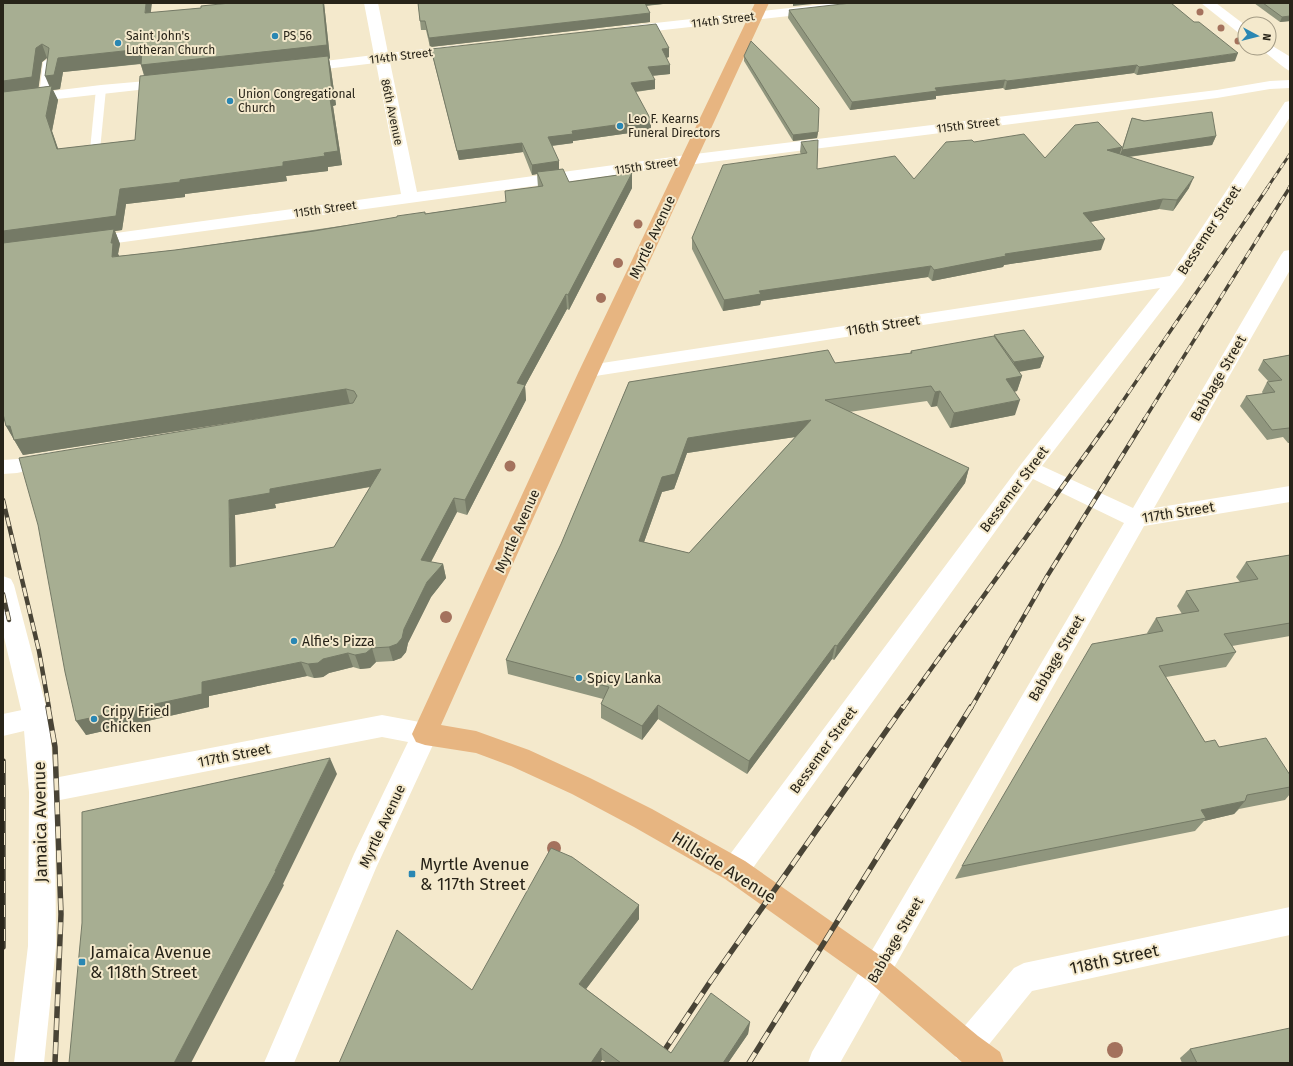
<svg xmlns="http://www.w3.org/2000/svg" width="1293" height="1066" font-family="'Fira Sans',sans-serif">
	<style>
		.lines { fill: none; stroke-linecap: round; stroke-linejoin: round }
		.lane { fill: #fff; fill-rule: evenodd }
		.street { fill: #fff; fill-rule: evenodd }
		.secondary { fill: #fff; fill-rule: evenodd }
		.primary { fill: #e7b581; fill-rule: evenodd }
		.rail-far3-casing { stroke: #494436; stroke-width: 3 }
		.rail-far2-casing { stroke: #494436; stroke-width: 3.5 }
		.rail-far1-casing { stroke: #494436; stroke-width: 4.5 }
		.rail-casing { stroke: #494436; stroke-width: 5.5 }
		.rail-far3 { stroke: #f4e9cc; stroke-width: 2; stroke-dasharray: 6; stroke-linecap: butt }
		.rail-far2 { stroke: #f4e9cc; stroke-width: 2.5; stroke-dasharray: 8; stroke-linecap: butt }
		.rail-far1 { stroke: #f4e9cc; stroke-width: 3; stroke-dasharray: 9; stroke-linecap: butt }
		.rail { stroke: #f4e9cc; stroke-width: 4; stroke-dasharray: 12; stroke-linecap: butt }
		.tree { fill: #a4725d }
		.wall { fill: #90967e; fill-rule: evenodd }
		.shaded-wall { fill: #757a66 }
		.building { fill: #a7ae92; stroke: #757a66; fill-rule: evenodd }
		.poi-dot { fill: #2a87b3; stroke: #f4e9cc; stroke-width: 1.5 }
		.labels { text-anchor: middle; stroke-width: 4; stroke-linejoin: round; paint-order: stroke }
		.far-street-label { font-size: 12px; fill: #282419; stroke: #f4e9cc }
		.far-poi-label { font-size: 12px; fill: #282419; stroke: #f4e9cc; text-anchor: start }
		.street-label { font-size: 14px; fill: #282419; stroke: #f4e9cc }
		.poi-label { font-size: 14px; fill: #282419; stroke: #f4e9cc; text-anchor: start }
		.near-street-label { font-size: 17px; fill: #282419; stroke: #f4e9cc }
		.near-poi-label { font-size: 17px; fill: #282419; stroke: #f4e9cc; text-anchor: start }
	</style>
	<rect width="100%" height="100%" fill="#f4e9cc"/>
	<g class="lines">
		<g class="lane">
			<polygon points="48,59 53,62 49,96 44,99 39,96 43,62"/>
			<polygon points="101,86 106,89 100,150 95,153 90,150 96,89"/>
		</g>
		<g class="street">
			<polygon points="364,3 378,3 388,53 461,45 466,46 468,49 466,52 461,53 390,62 417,192 687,155 1217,90 1270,81 1290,80 1290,88 1270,89 1217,98 687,165 87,247 81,246 78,242 81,238 87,237 401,194 376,63 300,72 295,71 293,68 295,65 300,64 374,55"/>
			<polygon points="835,3 877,3 875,6 870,7 628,34 623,33 621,30 623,27 628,26"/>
			<polygon points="1201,3 1216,3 1245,25 1245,35 1240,34"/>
			<path d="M1269,44l20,12 1,15c-3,0 -27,-20 -29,-23h8z"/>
			<polygon points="169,79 174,80 176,83 174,86 3,105 3,97 101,85"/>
			<polygon points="1290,101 1290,117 1182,284 1042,466 1133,508 1281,255 1284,251 1290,250 1290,270 1154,508 1290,486 1290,502 1144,526 840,1063 808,1063 812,1052 1124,523 1033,479 745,879 735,883 725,879 721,870 725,861 1022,463 1160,288 589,377 582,376 579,371 582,366 589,365 1170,276 1283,105 1285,102"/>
			<polygon points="51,452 58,454 61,459 58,464 17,473 3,474 3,460 17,459"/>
			<polygon points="36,707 45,710 49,718 45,726 3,736 3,714"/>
			<polygon points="1290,907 1290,935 1032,991 978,1058 967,1062 956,1058 952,1047 956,1036 1014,968 1024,963"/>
		</g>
		<polygon class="secondary" points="3,576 11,579 14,585 49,718 54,778 382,715 425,723 434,726 438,734 376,868 294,1063 264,1063 354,854 408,742 382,737 55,801 56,946 44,1063 14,1063 28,946 29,792 23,718 3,633"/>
		<polygon class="primary" points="755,3 769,3 599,371 441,725 476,731 529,750 590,778 652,809 745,861 888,961 978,1036 1000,1052 1004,1063 963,1063 868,981 725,879 634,827 572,794 511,766 476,753 425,745 416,742 412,734 579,371"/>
		<defs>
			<g id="rail-far3">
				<polyline points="1267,188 1290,154"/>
				<polyline points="1289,188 1290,186"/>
			</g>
			<g id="rail-far2">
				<polyline points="1110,420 1268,187"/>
				<polyline points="1144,420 1290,187"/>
			</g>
			<g id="rail-far1">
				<polyline points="3,500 39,651 49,708"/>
				<polyline points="3,594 9,620"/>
				<polyline points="903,708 1111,419"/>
				<polyline points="971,708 1046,578 1145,419"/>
			</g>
			<g id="rail">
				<polyline points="48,707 55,747 61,914 55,1063"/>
				<polyline points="3,761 3,947"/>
				<polyline points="656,1063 710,982 903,707"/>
				<polyline points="749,1063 971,707"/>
			</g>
		</defs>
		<use href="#rail-far3" class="rail-far3-casing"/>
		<use href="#rail-far2" class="rail-far2-casing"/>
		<use href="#rail-far1" class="rail-far1-casing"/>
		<use href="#rail" class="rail-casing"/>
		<use href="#rail-far3" class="rail-far3"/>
		<use href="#rail-far2" class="rail-far2"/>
		<use href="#rail-far1" class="rail-far1"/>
		<use href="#rail" class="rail"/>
	</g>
	<g class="tree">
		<circle cx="1200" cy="12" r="3.5"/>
		<circle cx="1221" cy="28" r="3.5"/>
		<circle cx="1238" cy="41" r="3.5"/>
		<circle cx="638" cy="224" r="4.5"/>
		<circle cx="618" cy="263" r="5"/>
		<circle cx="601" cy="298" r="5"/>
		<circle cx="510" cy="466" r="5.5"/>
		<circle cx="446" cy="617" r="6"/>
		<circle cx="554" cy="848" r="7"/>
		<circle cx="1115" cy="1050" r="8"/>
	</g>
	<g class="wall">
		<path d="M3,3l148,10 50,-5 29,-5h94l6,55 -1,1 2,11 5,35 -3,1 9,59 -14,2v4l-42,5 1,5 -102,13v3l-59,7 -4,26 -7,1 5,13 -2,10 1,2 56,-6 331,-48 32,-15 -1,-13 -5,1 -9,-23 -64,8 -26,-102 -2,-9 238,8 -2,1 3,16 -18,2 3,4v9l-19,3 15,38 -78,11v2l-21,3 7,23 10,13 63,-9v15l-63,122 -2,-1 -42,77 1,14 -59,115 -10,-3 -26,50 12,2 3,14 -15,19 -23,46 -2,9 -5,6 -8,3 -17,1 -6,6 -10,1 -7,-2 -24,6 -6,4 -9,1 -7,-2 -98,20v11l-123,28 -21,-63 286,-268h-1l-327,51 -17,-29zM47,58l3,28 -12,2 4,-26zM141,64v1l3,11 -9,64 -77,9 -6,-18 6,-31 -5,-10 7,-1 3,-17zM370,487l-36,60 -98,19 -1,-51 41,-7 -1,-4z"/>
		<polygon points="418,3 672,3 646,6 650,13 650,22 430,47 426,30 421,30"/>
		<polygon points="1254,3 1290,3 1290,21 1280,22"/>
		<polygon points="789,10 1235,61 1137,75 1134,73 1005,90 1003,88 936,96 936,99 850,110 788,18"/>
		<polygon points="744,56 818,132 817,138 793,141 744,61"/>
		<polygon points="1132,118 1216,136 1212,145 1129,157 1189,188 1173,211 1159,209 1090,222 1101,250 1004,265 1003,267 932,281 928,277 761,301 760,305 723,311 692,249 692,238 801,154 800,152 801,142 817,169 914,179 974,142 1045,158 1122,147 1120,154"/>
		<path d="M994,335l50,22 -4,11 -21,4 3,4 -5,15 -3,1 1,23 -65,13 -13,-22 -6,1 -4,-6 -78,11 120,56 -4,15 -131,177 -2,-1 -85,115 -89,-55 -16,21 -41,-22v-14l2,-5 -95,-25 -2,-14 55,-116 68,-162 206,-19 75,-10 1,-2 83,-14zM795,437l-106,116 -45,-11 18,-50 12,-3 13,-36z"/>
		<polygon points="1290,355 1290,443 1288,443 1283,437 1267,440 1240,406 1246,396 1263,394 1262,392 1267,382 1269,382 1258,370 1263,360"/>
		<polygon points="1290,555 1290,636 1232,646 1236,652 1226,667 1166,677 1205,742 1219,747 1290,775 1290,794 1285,800 1239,809 1234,814 1204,821 1195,831 955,879 962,866 1148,634 1147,633 1156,618 1182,614 1177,606 1186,591 1240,582 1236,577 1246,562"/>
		<polygon points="639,905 639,919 586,989 671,1053 750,1022 748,1034 728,1063 607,1063 602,1060 600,1063 339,1063 472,990"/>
		<polygon points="1190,1049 1290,1063 1182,1063 1180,1058"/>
	</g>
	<g class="shaded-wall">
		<polygon points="146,3 152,3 149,27 145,13"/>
		<polygon points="323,3 324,3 330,58 329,59 331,70 336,105 333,106 342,165 328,167 328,171 286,176 287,181 185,194 185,197 126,204 122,230 115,231 120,244 118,254 120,257 3,246 3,231 120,189 180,182 141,65"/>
		<polygon points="642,3 672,3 642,6"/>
		<polygon points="793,3 822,3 793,6"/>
		<polygon points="650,13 650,22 430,47 429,38"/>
		<polygon points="1290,16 1290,21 1280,22 1282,17"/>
		<polygon points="42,44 47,58 42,62 38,92 3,95 3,81 36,48"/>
		<polygon points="669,48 669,57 662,58 662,49"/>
		<polygon points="142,49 147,63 63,72 60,89 53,90 58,100 52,131 63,163 57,149 46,116 51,90 45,76 58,58"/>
		<polygon points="1238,53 1235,61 1137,75 1139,67"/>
		<polygon points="670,65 670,74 648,76 648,67"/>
		<polygon points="1137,65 1134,73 1005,90 1007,81"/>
		<polygon points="655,80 655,89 631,92 631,83"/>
		<polygon points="1005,80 1003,88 936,96 936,99 850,110 852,102 935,88"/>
		<polygon points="651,120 651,130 573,141 573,143 549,146 548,137 572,131"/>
		<polygon points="818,132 817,138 793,141 793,135"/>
		<polygon points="1216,136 1212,145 1119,158 1122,150"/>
		<polygon points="522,143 523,152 459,160 457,151"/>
		<polygon points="1122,147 1118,158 1107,150"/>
		<polygon points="559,161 559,171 537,172 537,174 532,175 532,165"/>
		<polygon points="632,173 632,188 569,310 568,295"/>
		<polygon points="1194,177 1189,188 1173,211 1177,200"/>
		<polygon points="1163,199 1159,209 1079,224 1083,213"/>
		<polygon points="1105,239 1101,250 1004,265 1003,267 932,281 934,270 1005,254"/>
		<polygon points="931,266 928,277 761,301 760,305 723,311 724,300 759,291"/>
		<polygon points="566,294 567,309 525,386 526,400 467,515 465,500 517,383"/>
		<polygon points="1044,357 1040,368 1010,373 1014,362"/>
		<polygon points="1022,376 1017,391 1001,394 1006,379"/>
		<polygon points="346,389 350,404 23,455 6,426"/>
		<polygon points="940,391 937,406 931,407 935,392"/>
		<polygon points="1020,400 1015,415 950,428 954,413"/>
		<polygon points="811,420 809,435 732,446 687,453 674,489 662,492 639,556 639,541 662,477 688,438 733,431"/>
		<polygon points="969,468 965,483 834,660 837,646"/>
		<polygon points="381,469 385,484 275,504 276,508 235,515 236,581 230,567 229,500 270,489"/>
		<polygon points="454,498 457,512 424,575 421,560"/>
		<polygon points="443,564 446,578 431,597 408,643 406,652 401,658 393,661 389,647 404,629 427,582"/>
		<polygon points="835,645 832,659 747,774 749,761"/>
		<polygon points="372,648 376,662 370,668 360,669 355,655"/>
		<polygon points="348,653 353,667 329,673 323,677 314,678 308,664 323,659"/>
		<polygon points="301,662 307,676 209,696 209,707 86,735 76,721 202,682"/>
		<polygon points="658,705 658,719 642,740 642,726"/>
		<polygon points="330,758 337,774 283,884 284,885 191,1063 174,1063 275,871"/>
		<polygon points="1245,801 1234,814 1204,821 1206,818 1201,810"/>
		<polygon points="639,905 639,919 580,997 579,984"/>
		<polygon points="750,1022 748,1034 728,1063 723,1063"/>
		<polygon points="601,1048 602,1060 600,1063 591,1063"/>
	</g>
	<g class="building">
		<polygon points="3,3 146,3 145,13 201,8 201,6 230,3 323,3 327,45 141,65 142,49 58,58 54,75 45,76 49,48 42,44 36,48 32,77 3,81"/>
		<polygon points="418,3 645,3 650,13 429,38 425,21 420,21"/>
		<polygon points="851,3 1171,3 1194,22 1199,22 1238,53 1139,67 1137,65 1007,81 1005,80 935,88 937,91 852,102 789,10"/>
		<polygon points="1263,3 1290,3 1290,16 1282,17"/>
		<polygon points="656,24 669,48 662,49 670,65 648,67 655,80 631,83 651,120 572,131 573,134 548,137 559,161 532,165 522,143 457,151 431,49"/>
		<polygon points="751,41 819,108 818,132 793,135 744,56"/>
		<polygon points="328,56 332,91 329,92 338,151 324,153 325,156 283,162 283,166 180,180 180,182 120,189 116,216 3,231 3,92 52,86 46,116 57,149 135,140 140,76"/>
		<polygon points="1212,112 1216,136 1122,150 1132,118 1144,121"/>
		<polygon points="1098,122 1122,147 1107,150 1194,177 1177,200 1163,199 1083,213 1105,239 1005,254 1006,256 934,270 931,266 759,291 761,294 724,300 692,238 723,165 807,153 801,142 818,140 817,169 895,156 914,179 946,142 972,140 974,142 1024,134 1045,158 1075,125"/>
		<path d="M563,169l6,13 63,-9 -64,122 -2,-1 -49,89 8,2 -60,115 -11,-2 -33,62 22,4 -16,18 -23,47 -2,9 -5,6 -8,3 -17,1 -6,5 -11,2 -7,-2 -25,6 -5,4 -10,1 -7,-2 -99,20v12l-126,27 -11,-49 -27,-147 -19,-67 334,-55 4,-7 -3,-5 -8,-2 -332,51 -4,-14h-4l-3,-12v-171l111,-14 -3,14h2l-1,14 63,-7 139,-19 83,-14v-1l28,-4v2l81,-12 -1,-11 38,-5 -6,-14zM381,469l-47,78 -104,20 -1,-67 41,-7v-4z"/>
		<polygon points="1024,330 1044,357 1014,362 994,335"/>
		<path d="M994,336l28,40 -16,3 14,21 -66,13 -14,-22 -5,1 -4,-6 -106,14 144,68 -132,178 -2,-1 -86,116 -91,-56 -16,21 -41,-22 8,-17 -103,-27 55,-116 68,-162 199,-32 7,13 77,-10 -1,-2zM811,420l-122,133 -50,-12 23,-64 13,-3 13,-36 45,-7z"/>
		<polygon points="1290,355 1290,429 1289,428 1272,430 1246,396 1275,392 1267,382 1282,380 1263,360"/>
		<polygon points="1290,555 1290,623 1224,634 1236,652 1159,666 1205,742 1215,740 1219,747 1266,738 1290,775 1290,787 1247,795 1245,801 1201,810 1206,818 962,866 1092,644 1163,631 1156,618 1199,611 1186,591 1258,579 1246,562"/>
		<polygon points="330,758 275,871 276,871 174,1063 69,1063 82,923 82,812"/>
		<polygon points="551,848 572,857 639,905 579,984 671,1053 711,993 750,1022 723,1063 621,1063 601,1048 591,1063 339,1063 397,930 472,990"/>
		<polygon points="1290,1028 1290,1063 1197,1063 1190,1049"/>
	</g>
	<g class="poi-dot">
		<circle cx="275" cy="36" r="4"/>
		<circle cx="118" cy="43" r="4"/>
		<circle cx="230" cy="101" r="4"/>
		<circle cx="620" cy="126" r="4"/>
		<circle cx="294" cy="641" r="4"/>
		<circle cx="579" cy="678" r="4"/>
		<circle cx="94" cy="719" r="4"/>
		<rect x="408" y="870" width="8" height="8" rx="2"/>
		<rect x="78" y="958" width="8" height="8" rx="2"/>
	</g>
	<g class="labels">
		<g class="far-street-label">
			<text transform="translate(723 20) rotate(-7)" y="4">114th Street</text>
			<text transform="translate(401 56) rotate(-7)" y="4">114th Street</text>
			<text transform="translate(392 112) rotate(78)" y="4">86th Avenue</text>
			<text transform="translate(968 125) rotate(-7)" y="4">115th Street</text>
			<text transform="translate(646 166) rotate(-8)" y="4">115th Street</text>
			<text transform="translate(325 209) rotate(-8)" y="4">115th Street</text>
		</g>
		<g class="far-poi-label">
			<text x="126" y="40">Saint John's<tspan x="126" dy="14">Lutheran Church</tspan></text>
			<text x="283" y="40">PS 56</text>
			<text x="238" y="98">Union Congregational<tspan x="238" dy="14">Church</tspan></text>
			<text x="628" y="123">Leo F. Kearns<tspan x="628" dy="14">Funeral Directors</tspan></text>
		</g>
		<g class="street-label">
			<text transform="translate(1209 230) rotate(-57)" y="5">Bessemer Street</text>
			<text transform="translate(652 237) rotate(-65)" y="5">Myrtle Avenue</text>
			<text transform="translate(883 325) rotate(-9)" y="5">116th Street</text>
			<text transform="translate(1218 378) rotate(-60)" y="5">Babbage Street</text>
			<text transform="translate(1014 489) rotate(-53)" y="5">Bessemer Street</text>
			<text transform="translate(1178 512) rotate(-9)" y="5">117th Street</text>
			<text transform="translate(517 531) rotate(-66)" y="5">Myrtle Avenue</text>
			<text transform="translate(1056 658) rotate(-60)" y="5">Babbage Street</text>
			<text transform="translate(823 750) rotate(-54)" y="5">Bessemer Street</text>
			<text transform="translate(234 755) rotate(-11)" y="5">117th Street</text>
			<text transform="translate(382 826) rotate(-65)" y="5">Myrtle Avenue</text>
			<text transform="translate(895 940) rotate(-60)" y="5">Babbage Street</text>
		</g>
		<g class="poi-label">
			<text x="302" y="646">Alfie's Pizza</text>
			<text x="587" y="683">Spicy Lanka</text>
			<text x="102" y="716">Cripy Fried<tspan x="102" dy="16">Chicken</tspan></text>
		</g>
		<g class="near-street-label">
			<text transform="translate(40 822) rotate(-91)" y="6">Jamaica Avenue</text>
			<text transform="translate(724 867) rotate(32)" y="6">Hillside Avenue</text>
			<text transform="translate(1114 959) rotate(-12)" y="6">118th Street</text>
		</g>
		<g class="near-poi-label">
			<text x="420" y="870">Myrtle Avenue<tspan x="420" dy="20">&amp; 117th Street</tspan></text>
			<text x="90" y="958">Jamaica Avenue<tspan x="90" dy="20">&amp; 118th Street</tspan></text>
		</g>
	</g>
	<rect width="1293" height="1066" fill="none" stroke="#282419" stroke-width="8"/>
	<g transform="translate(1257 36) rotate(97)"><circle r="19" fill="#f4e9cc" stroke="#a29a84"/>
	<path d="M0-3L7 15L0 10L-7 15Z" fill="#2a87b3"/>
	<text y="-6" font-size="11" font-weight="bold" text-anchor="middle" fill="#282419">N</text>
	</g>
</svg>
